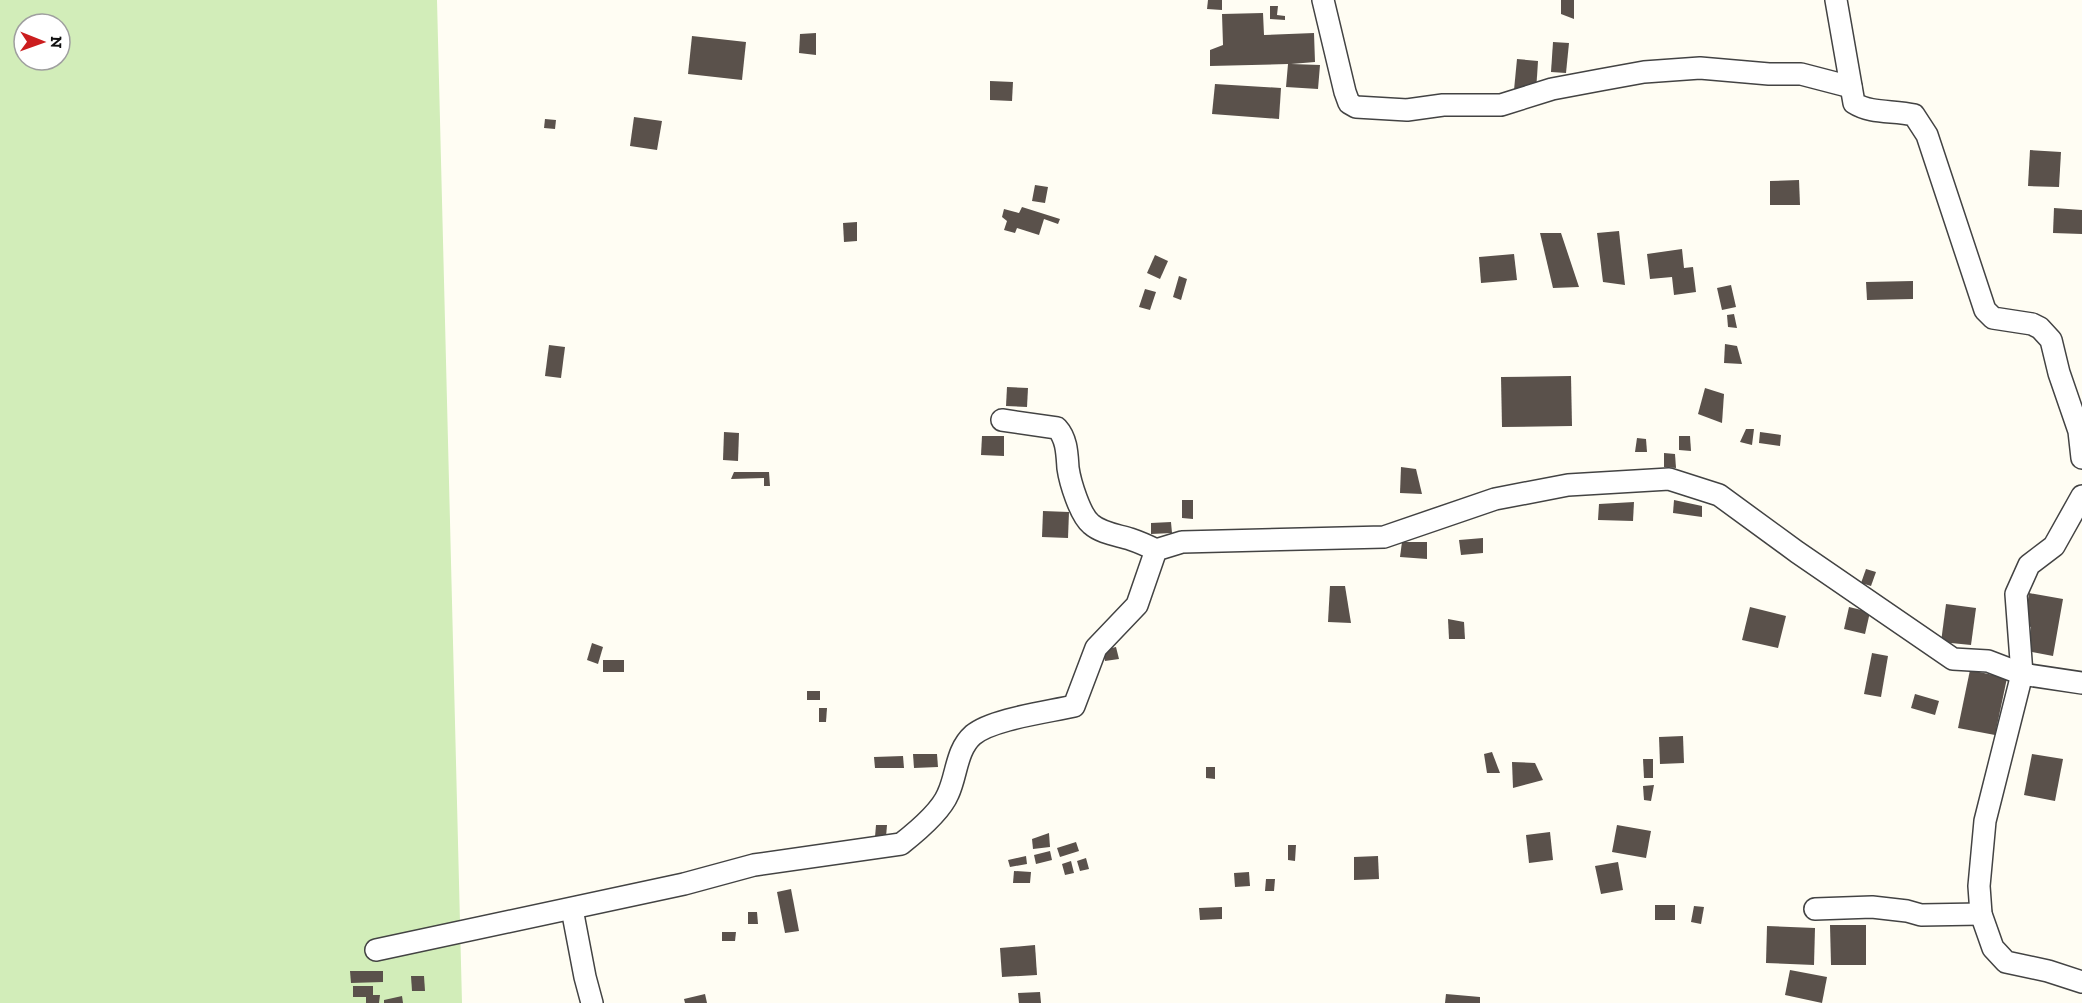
<svg xmlns="http://www.w3.org/2000/svg" width="2082" height="1003" font-family="'Zilla Slab',serif">
	<style>
		.green { fill: #d2edb9; fill-rule: evenodd }
		.building { fill: #5a514b }
		.lines { fill: none; stroke-linecap: round; stroke-linejoin: round }
		.minor-casing { stroke: #434343; stroke-width: 24 }
		.minor { stroke: #fff; stroke-width: 21 }
	</style>
	<rect width="100%" height="100%" fill="#fffdf3"/>
	<path class="green" d="M0,0h437l25,1003h-462zM24,24h36v36h-36z"/>
	<g class="building">
		<polygon points="1208,0 1222,0 1222,10 1207,9"/>
		<polygon points="1561,0 1574,0 1574,19 1561,14"/>
		<polygon points="1270,6 1278,6 1277,15 1285,16 1285,20 1270,19"/>
		<polygon points="1263,13 1264,35 1314,33 1315,62 1291,64 1320,65 1318,89 1286,87 1288,64 1210,66 1210,50 1223,45 1222,14"/>
		<polygon points="816,33 816,55 799,53 800,34"/>
		<polygon points="692,36 746,42 742,80 688,74"/>
		<polygon points="1553,42 1569,43 1566,73 1551,72"/>
		<polygon points="1517,59 1538,61 1536,92 1514,90"/>
		<polygon points="990,81 1013,82 1012,101 990,100"/>
		<polygon points="1215,84 1281,88 1279,119 1212,114"/>
		<polygon points="634,117 662,121 657,150 630,146"/>
		<polygon points="545,119 556,120 555,129 544,128"/>
		<polygon points="2030,150 2061,152 2059,187 2028,186"/>
		<polygon points="1799,180 1800,205 1770,205 1770,181"/>
		<polygon points="1035,185 1048,187 1045,203 1032,201"/>
		<polygon points="1022,207 1060,219 1058,224 1044,219 1039,235 1017,228 1015,233 1004,230 1007,221 1002,217 1004,209 1019,213"/>
		<polygon points="2054,208 2082,210 2082,234 2053,233"/>
		<polygon points="857,222 857,241 844,242 843,223"/>
		<polygon points="1619,231 1625,285 1603,282 1597,233"/>
		<polygon points="1540,233 1561,233 1579,287 1553,288"/>
		<polygon points="1682,249 1684,268 1693,267 1696,292 1674,295 1672,277 1650,279 1647,254"/>
		<polygon points="1514,254 1517,280 1481,283 1479,257"/>
		<polygon points="1155,255 1168,261 1160,279 1147,273"/>
		<polygon points="1179,276 1187,279 1181,300 1173,297"/>
		<polygon points="1913,281 1913,299 1867,300 1866,282"/>
		<polygon points="1731,285 1736,307 1722,310 1717,288"/>
		<polygon points="1145,289 1156,292 1150,310 1139,307"/>
		<polygon points="1734,314 1737,328 1728,327 1727,315"/>
		<polygon points="1725,344 1737,346 1742,364 1724,363"/>
		<polygon points="549,345 565,347 561,378 545,376"/>
		<polygon points="1571,376 1572,426 1502,427 1501,377"/>
		<polygon points="1007,387 1028,388 1027,407 1006,406"/>
		<polygon points="1705,388 1724,394 1722,423 1698,414"/>
		<polygon points="1746,429 1754,429 1752,445 1740,442"/>
		<polygon points="724,432 739,433 738,461 723,460"/>
		<polygon points="1760,432 1781,435 1780,446 1759,443"/>
		<polygon points="982,436 1004,436 1004,456 981,455"/>
		<polygon points="1679,436 1690,436 1691,451 1679,450"/>
		<polygon points="1637,438 1646,439 1647,452 1635,452"/>
		<polygon points="1664,453 1675,454 1676,468 1664,467"/>
		<polygon points="1401,467 1416,469 1422,494 1400,493"/>
		<polygon points="734,472 769,472 770,486 764,486 764,478 731,479"/>
		<polygon points="1182,500 1193,500 1193,519 1182,518"/>
		<polygon points="1674,500 1702,506 1702,517 1673,513"/>
		<polygon points="1634,502 1633,521 1598,520 1599,504"/>
		<polygon points="1043,511 1069,512 1068,538 1042,537"/>
		<polygon points="1171,522 1172,533 1151,534 1151,523"/>
		<polygon points="1483,538 1483,553 1461,555 1459,540"/>
		<polygon points="1402,542 1427,542 1427,559 1400,557"/>
		<polygon points="1866,569 1876,572 1871,586 1861,583"/>
		<polygon points="1330,586 1345,586 1351,623 1328,622"/>
		<polygon points="2029,593 2063,599 2053,656 2027,651 2031,627 2024,625"/>
		<polygon points="1946,604 1976,608 1971,645 1941,642"/>
		<polygon points="1750,607 1786,616 1778,648 1742,640"/>
		<polygon points="1849,607 1870,612 1865,634 1844,629"/>
		<polygon points="1448,619 1464,622 1465,639 1449,639"/>
		<polygon points="592,643 603,647 598,664 587,660"/>
		<polygon points="1116,647 1119,659 1105,661 1103,650"/>
		<polygon points="1872,653 1888,656 1881,697 1864,694"/>
		<rect x="603" y="660" width="21" height="12"/>
		<polygon points="1970,670 2007,678 1995,735 1958,728"/>
		<rect x="807" y="691" width="13" height="9"/>
		<polygon points="1915,694 1939,701 1935,715 1911,708"/>
		<polygon points="819,708 827,708 826,722 819,722"/>
		<polygon points="1683,736 1684,763 1660,764 1659,737"/>
		<polygon points="1492,752 1500,773 1487,773 1484,754"/>
		<polygon points="913,754 937,754 938,767 914,768"/>
		<polygon points="2032,754 2063,759 2055,801 2024,795"/>
		<polygon points="903,756 904,768 875,768 874,757"/>
		<polygon points="1643,759 1653,759 1653,778 1644,778"/>
		<polygon points="1512,762 1535,763 1543,780 1513,788"/>
		<polygon points="1206,767 1215,767 1215,779 1206,778"/>
		<polygon points="1654,785 1651,801 1644,800 1643,786"/>
		<polygon points="876,825 887,825 886,837 875,837"/>
		<polygon points="1617,825 1651,831 1646,858 1612,852"/>
		<polygon points="1550,832 1553,860 1529,863 1526,835"/>
		<polygon points="1049,833 1050,847 1033,849 1032,839"/>
		<polygon points="1076,842 1079,851 1060,857 1057,848"/>
		<polygon points="1288,845 1296,845 1295,861 1288,860"/>
		<polygon points="1050,851 1052,860 1036,864 1034,855"/>
		<polygon points="1026,856 1027,864 1010,867 1008,860"/>
		<polygon points="1378,856 1379,879 1354,880 1354,857"/>
		<polygon points="1086,858 1089,869 1080,871 1077,861"/>
		<polygon points="1071,861 1074,873 1065,875 1062,864"/>
		<polygon points="1618,862 1623,890 1601,894 1595,866"/>
		<polygon points="1014,871 1031,872 1030,883 1013,883"/>
		<polygon points="1249,872 1250,886 1235,887 1234,873"/>
		<polygon points="1266,879 1275,879 1274,891 1265,891"/>
		<polygon points="791,889 799,931 785,933 777,892"/>
		<rect x="1655" y="905" width="20" height="15"/>
		<polygon points="1694,906 1704,907 1701,924 1691,922"/>
		<polygon points="1222,907 1222,919 1200,920 1199,908"/>
		<polygon points="748,912 757,912 758,924 748,924"/>
		<polygon points="1830,925 1866,925 1866,965 1831,965"/>
		<polygon points="1767,926 1815,928 1814,965 1766,963"/>
		<polygon points="722,932 736,932 735,941 722,941"/>
		<polygon points="1035,945 1037,975 1002,977 1000,948"/>
		<polygon points="1790,970 1827,977 1822,1003 1785,995"/>
		<polygon points="350,971 383,971 383,982 351,983"/>
		<polygon points="411,976 424,976 425,991 412,991"/>
		<polygon points="353,986 373,986 373,995 380,995 379,1003 366,1003 366,997 353,997"/>
		<polygon points="1040,992 1041,1003 1019,1003 1018,993"/>
		<polygon points="705,994 707,1003 685,1003 684,999"/>
		<polygon points="1446,994 1480,997 1480,1003 1445,1003"/>
		<polygon points="402,996 403,1003 384,1003 384,1000"/>
	</g>
	<g class="lines">
		<defs>
			<g id="minor">
				<polyline points="1323,0 1345,92 1349,103 1356,107 1407,110 1443,105 1501,105 1552,89 1600,80 1644,72 1700,68 1769,74 1801,74 1851,87"/>
				<path d="M1836,0l18,103c17,11 40,7 60,12l13,20 58,175 8,8 39,6 8,4 11,12 8,33 20,58 3,27"/>
				<path d="M1002,420l55,8c10,11 10,26 11,40 2,14 12,47 23,56 10,9 26,11 39,15 9,3 18,7 26,11"/>
				<polyline points="2082,496 2054,546 2029,565 2016,594 2022,674 1985,821 1979,886 1981,914 1993,948 2006,962 2048,971 2082,982"/>
				<polyline points="572,909 585,977 592,1003"/>
				<polyline points="1815,909 1872,907 1907,911 1921,915 1981,914"/>
				<path d="M376,950l308,-66 70,-19 147,-21c14,-11 40,-33 47,-50 9,-19 8,-44 25,-59 19,-16 75,-23 101,-29l22,-58 41,-43 19,-55 26,-8 202,-5 111,-38 73,-14 101,-6 50,16 78,57 156,107 35,2 34,13 60,9"/>
			</g>
		</defs>
		<use href="#minor" class="minor-casing"/>
		<use href="#minor" class="minor"/>
	</g>
	<g transform="translate(42 42) rotate(91)"><circle r="28" fill="#ffffff" stroke="#9f9f9f" stroke-width="1.5"/>
	<path d="M0-4.5L10 22L0 15L-10 22Z" fill="#cb1d1e"/>
	<text y="-9" font-size="16" font-weight="bold" text-anchor="middle" fill="#101010">N</text>
	</g>
</svg>
